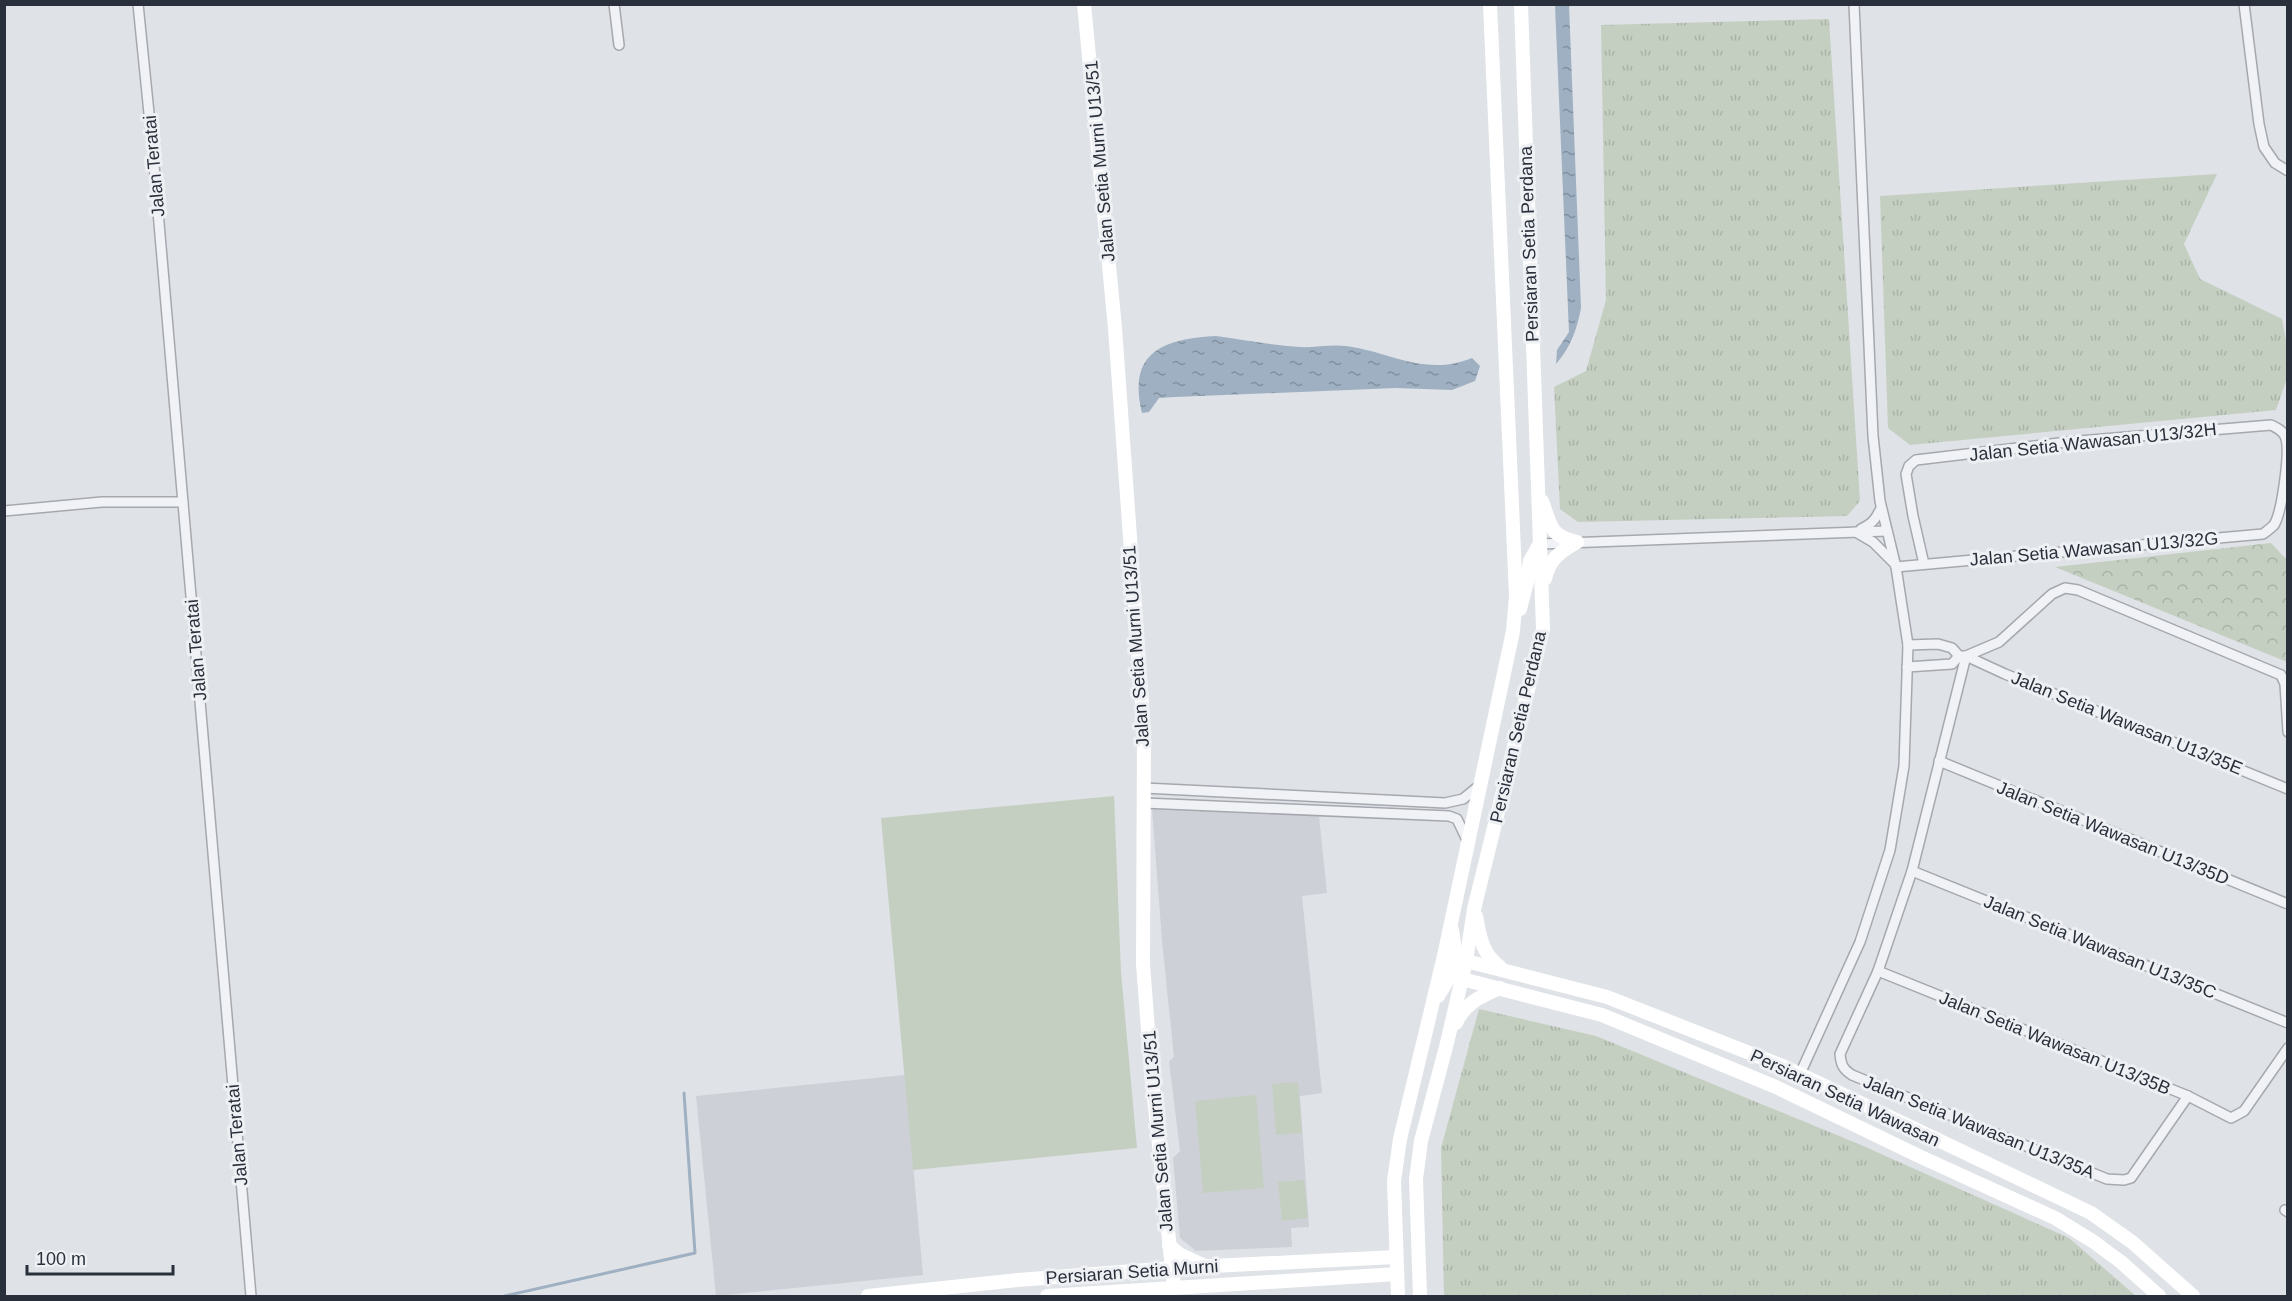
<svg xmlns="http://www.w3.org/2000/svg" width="2292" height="1301" font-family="Helvetica,sans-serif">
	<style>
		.built { fill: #cdd1d7 }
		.grass { fill: url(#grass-tufts) }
		.park { fill: url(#park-crowns) }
		.pitch { fill: #c5cfc1 }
		.water { fill: url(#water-ripples) }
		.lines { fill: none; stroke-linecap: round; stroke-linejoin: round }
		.stream { stroke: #9eb0c2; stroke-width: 3 }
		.street-casing { stroke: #a5a9af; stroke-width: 12 }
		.street { stroke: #f1f2f5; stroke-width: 9 }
		.secondary { stroke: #fff; stroke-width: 14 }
		.labels { text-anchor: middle; stroke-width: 6; stroke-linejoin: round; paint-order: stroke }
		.street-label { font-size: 18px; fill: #2a303b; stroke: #eef0f4 }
	</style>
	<defs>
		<pattern id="grass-tufts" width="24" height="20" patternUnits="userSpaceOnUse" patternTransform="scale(1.5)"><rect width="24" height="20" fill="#c5cfc1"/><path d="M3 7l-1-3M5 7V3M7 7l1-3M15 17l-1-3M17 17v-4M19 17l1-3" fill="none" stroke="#a9b2a7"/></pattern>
		<pattern id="park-crowns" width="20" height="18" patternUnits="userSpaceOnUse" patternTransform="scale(1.5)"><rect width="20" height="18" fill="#c5cfc1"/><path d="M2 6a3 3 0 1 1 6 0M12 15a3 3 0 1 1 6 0" fill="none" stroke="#a9b2a7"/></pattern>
		<pattern id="water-ripples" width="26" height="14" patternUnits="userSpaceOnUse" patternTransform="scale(1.5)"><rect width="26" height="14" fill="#9eb0c2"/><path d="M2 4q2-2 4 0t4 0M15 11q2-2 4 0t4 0" fill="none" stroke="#81909f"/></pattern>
	</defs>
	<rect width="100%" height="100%" fill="#dfe2e6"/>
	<g class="built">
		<polygon points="1152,808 1319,816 1327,893 1302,896 1322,1093 1300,1096 1309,1227 1291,1228 1292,1247 1196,1251 1180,1238 1173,1158 1180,1151 1169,1061 1174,1057 1162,941"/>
		<polygon points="905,1075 923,1275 716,1296 696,1096"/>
	</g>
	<g class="grass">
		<polygon points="1829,19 1860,501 1847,516 1578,522 1560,509 1554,387 1586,371 1606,300 1601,25"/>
		<polygon points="2217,174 2184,244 2200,279 2282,319 2287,346 2287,378 2276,410 1910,445 1888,428 1880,196"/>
		<polygon points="1479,1009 1596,1036 1861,1145 2069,1238 2136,1296 1444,1296 1441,1148"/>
	</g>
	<polygon class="park" points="2271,543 2285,558 2287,556 2287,662 2055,567"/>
	<g class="pitch">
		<polygon points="1114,796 1121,972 1137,1148 913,1170 881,818"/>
		<polygon points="1298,1082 1302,1133 1276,1135 1272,1084"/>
		<polygon points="1256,1095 1264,1188 1203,1193 1195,1101"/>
		<polygon points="1304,1180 1308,1218 1282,1221 1278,1182"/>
	</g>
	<g class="water">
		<path d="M1555,5h14l12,303c-4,21 -10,39 -25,56l1,-14 12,-18z"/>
		<path d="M1216,336c28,4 56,9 83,11 15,1 31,-3 47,-1 45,6 79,31 126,12l8,8 -5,15 -23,9 -56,-2 -221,9 -16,1 -10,14 -7,1c-15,-61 21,-74 74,-77z"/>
	</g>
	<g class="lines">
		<polyline class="stream" points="505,1296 695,1253 684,1093"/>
		<defs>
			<g id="street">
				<polyline points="138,4 153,153 251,1296"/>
				<polyline points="614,4 619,45"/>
				<polyline points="2244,4 2259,124 2264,147 2275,163 2288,171"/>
				<polyline points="4,511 102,502 183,502"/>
				<path d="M1861,529c11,-5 15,-10 20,-21"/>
				<polyline points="1856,532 1873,542 1895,564"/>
				<polyline points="1540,544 1886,531"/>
				<path d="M1896,567l367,-33c4,-3 8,-6 11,-9 8,-13 17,-76 11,-89 -3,-6 -8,-8 -14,-11l-204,17 -151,18 -7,6 -3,8 7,42 11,48"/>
				<polyline points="1908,645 1938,644 1952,648 1959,656"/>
				<path d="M1966,656l-54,215 -34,100 -38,83c1,11 3,15 12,21l255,104 17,1 7,-2 57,-82"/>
				<polyline points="1966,656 2005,674 2288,789"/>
				<polyline points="1907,667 1952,664 1959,656 1966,656 1999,642 2052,594 2065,588 2078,590 2281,675 2285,684 2288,732"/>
				<polyline points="1939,761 2288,904"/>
				<polyline points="1144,788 1445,803 1463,799 1480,785"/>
				<polyline points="1144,803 1449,816 1457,819 1468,842"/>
				<polyline points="1912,871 2288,1023"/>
				<polyline points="1878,971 2188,1096 2231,1118 2244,1111 2288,1048"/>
				<polyline points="1800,1074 1860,942 1890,850 1904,766 1908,645 1896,567 1880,501 1873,436 1854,4"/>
				<polyline points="2285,1210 2288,1212"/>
			</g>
		</defs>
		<use href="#street" class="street-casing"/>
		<use href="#street" class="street"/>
		<g class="secondary">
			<polyline points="1084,4 1115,328 1144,733 1143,964 1151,1069 1174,1287"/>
			<path d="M1542,501c9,24 7,35 35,41"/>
			<path d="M1545,579c4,-20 15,-27 32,-37"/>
			<polyline points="1520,609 1527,582 1530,561 1539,545"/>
			<path d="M1476,916c4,21 6,38 24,51"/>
			<polyline points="1466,961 1607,997 1785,1067 2091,1213 2132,1242 2193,1296"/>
			<polyline points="1462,979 1602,1015 1776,1087 1921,1157 2055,1218 2094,1242 2121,1262 2159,1296"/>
			<path d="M1438,996c17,-27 20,-34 14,-66"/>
			<path d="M1456,1023c9,-20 25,-27 44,-35"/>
			<polyline points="1169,1245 1179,1254 1203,1265"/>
			<polyline points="868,1296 1018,1280 1172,1268 1396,1257"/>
			<polyline points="1047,1296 1397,1274"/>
			<polyline points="1398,1296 1394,1181 1400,1139 1444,956 1513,631 1516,596 1490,4"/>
			<polyline points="1420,1296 1416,1179 1421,1141 1447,1043 1466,961 1474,909 1543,629 1521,4"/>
		</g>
	</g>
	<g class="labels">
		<g class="street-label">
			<text transform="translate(1100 161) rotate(-95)" y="6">Jalan Setia Murni U13/51</text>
			<text transform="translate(154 166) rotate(-95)" y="6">Jalan Teratai</text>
			<text transform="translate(1529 244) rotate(-92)" y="6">Persiaran Setia Perdana</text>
			<text transform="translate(2093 442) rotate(-6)" y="6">Jalan Setia Wawasan U13/32H</text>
			<text transform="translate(2094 549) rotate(-5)" y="6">Jalan Setia Wawasan U13/32G</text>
			<text transform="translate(1136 646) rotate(-94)" y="6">Jalan Setia Murni U13/51</text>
			<text transform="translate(196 650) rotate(-95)" y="6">Jalan Teratai</text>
			<text transform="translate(2127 723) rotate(22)" y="6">Jalan Setia Wawasan U13/35E</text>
			<text transform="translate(1518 727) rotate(-77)" y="6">Persiaran Setia Perdana</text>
			<text transform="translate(2113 833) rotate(22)" y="6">Jalan Setia Wawasan U13/35D</text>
			<text transform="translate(2100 947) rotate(22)" y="6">Jalan Setia Wawasan U13/35C</text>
			<text transform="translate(2055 1043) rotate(22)" y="6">Jalan Setia Wawasan U13/35B</text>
			<text transform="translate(1845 1098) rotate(25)" y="6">Persiaran Setia Wawasan</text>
			<text transform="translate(1979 1127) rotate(22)" y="6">Jalan Setia Wawasan U13/35A</text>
			<text transform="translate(1158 1131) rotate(-95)" y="6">Jalan Setia Murni U13/51</text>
			<text transform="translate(237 1135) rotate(-95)" y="6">Jalan Teratai</text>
			<text transform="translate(1132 1272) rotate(-4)" y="6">Persiaran Setia Murni</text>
		</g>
	</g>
	<rect width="2292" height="1301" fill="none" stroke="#2a303b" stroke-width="12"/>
	<path d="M27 1265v9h146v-9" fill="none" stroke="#2a303b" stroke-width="3"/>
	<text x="36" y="1265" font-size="18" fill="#2a303b" stroke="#eef0f4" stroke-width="4.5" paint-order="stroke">100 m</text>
</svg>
